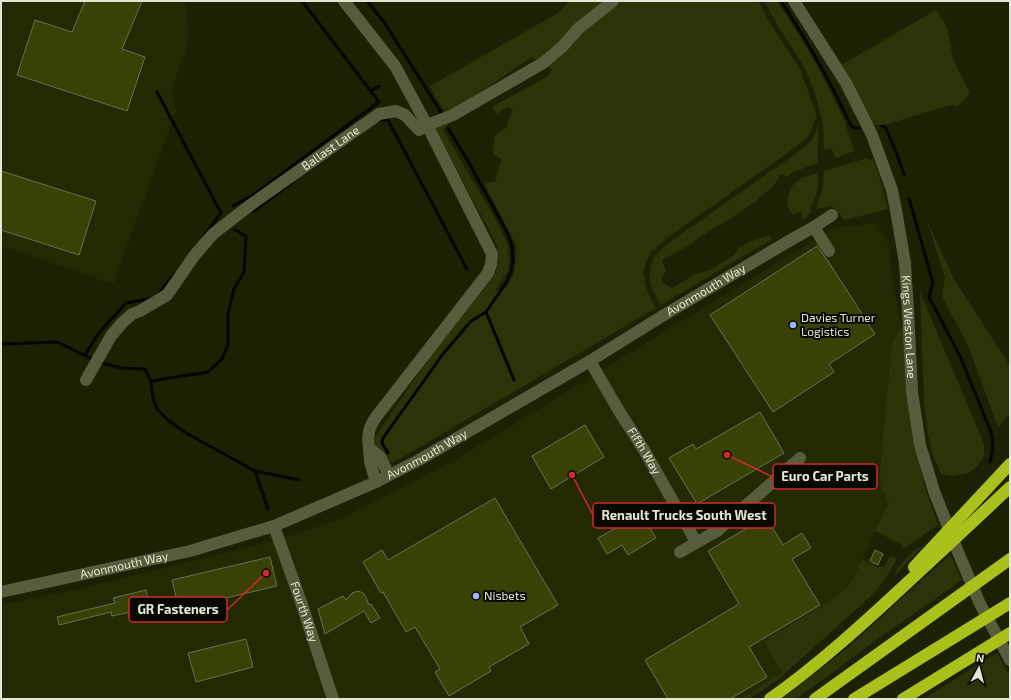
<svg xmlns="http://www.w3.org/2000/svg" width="1011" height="700" font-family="'Exo 2',sans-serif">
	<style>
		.built { fill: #232902 }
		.green { fill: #2d3309 }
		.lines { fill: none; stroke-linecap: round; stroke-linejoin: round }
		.stream { stroke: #040700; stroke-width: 3 }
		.building { fill: #394106; stroke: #69704f }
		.minor { stroke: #565c3c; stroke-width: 12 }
		.highway { stroke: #aac01b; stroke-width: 12 }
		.poi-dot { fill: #99b5fd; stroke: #070901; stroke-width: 1.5 }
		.labels { text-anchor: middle; stroke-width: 4; stroke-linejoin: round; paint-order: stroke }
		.street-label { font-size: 12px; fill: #e2e6d4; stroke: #070901 }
		.poi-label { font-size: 12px; fill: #e2e6d4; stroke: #070901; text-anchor: start }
		.leader { fill: none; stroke: #d62828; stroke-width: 1.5 }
		.callout-dot { fill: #d62828; stroke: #070901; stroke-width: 1.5 }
		.callout { fill: #070901; stroke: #d62828; stroke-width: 1.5 }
		.callout-label { font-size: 13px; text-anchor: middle; font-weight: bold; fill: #e2e6d4 }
	</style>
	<rect width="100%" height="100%" fill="#1c2103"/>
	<g class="built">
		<polygon points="1,1 187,1 188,43 172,89 176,111 113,284 1,246"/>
		<polygon points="877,223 887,239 897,304 902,327 892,341 881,488 889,503 850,584 833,599 763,641 782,672 741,699 1,699 1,605 78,589 258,545 299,533 344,517 457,459 834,228"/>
	</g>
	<g class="green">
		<path d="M569,1h189l11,20 32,50 16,46 -9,19 -8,8 -130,92 -19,16 -5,10 -3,11c2,4 2,8 3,13 2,8 6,15 10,22l-263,155c-8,-2 -10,-8 -14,-15l-2,1 -2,-5v-7l55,-80 64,-81c5,-11 5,-19 3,-31l-63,-118 14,-6 1,2 -6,7 53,90 12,25 1,18 -1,8 -13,20 11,-3 8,-15 3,-26 -33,-64 11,-1 7,-23 -9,-5 1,-17 13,-10 2,-9 4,-8 -6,-3 -11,7 -4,-7 56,-31 4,-6 -20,-13 -76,51 -11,5 -15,-27 128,-73z"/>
		<polygon points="764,1 777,1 806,46 821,73 845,122 854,151 836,158 831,148 824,150 823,124 814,90 804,67 778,26"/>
		<polygon points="936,10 947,27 953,59 969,91 969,94 957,107 953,105 946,106 888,124 874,125 841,65"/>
		<path d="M818,126v34l-1,3 -23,9 -7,5 -6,-3 -7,11 -18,16 -28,19 -28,17 -7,6 -31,17 4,12 -5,5 2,6 9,5 26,-15 10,-2 26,-16 5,-7 12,-7 18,-6 3,4 -111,66c-9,-14 -14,-23 -10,-40 1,-2 1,-4 2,-6 4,-8 14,-14 21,-20l117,-82 19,-15 5,-8z"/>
		<path d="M867,158l2,3 4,-2 5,13 10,37 -43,11c-5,-5 -8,-10 -14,-14l-15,3 6,-18 2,-20z"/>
		<path d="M818,173c1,7 0,15 -2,22 -2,7 -7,11 -5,18l-8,7 -2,-9 -8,4c-2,-2 -4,-5 -5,-8 -2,-8 2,-21 9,-26 6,-4 14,-6 21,-8z"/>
		<polygon points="927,221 954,279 1010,366 1010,414 998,427 967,343 942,297 945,277"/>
		<polygon points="920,292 984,444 984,456 978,465 969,473 953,476 941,474 933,455 928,435 924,402"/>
		<polygon points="902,327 905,330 914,439 925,488 938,525 901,550 903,545 875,531 889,503 881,488 880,472 892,341"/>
		<path d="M925,544l-31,32c4,-12 19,-26 31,-32z"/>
		<polygon points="950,555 962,580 865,648 840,667 796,699 782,699 846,649"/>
		<path d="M890,556l7,2c-7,14 -15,26 -26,38l-92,83 -30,20h-8l41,-27 -19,-31 70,-42 17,-15 12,-25 15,8h7z"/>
		<polygon points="997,653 1010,676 1010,699 923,699"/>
	</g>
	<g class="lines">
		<g class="stream">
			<polyline points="367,1 384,22 441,112"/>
			<path d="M781,1c26,40 50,81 70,125l4,2h4"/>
			<polyline points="371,91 379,86"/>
			<polyline points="157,92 221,213 204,236"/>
			<polyline points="378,120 388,120 467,269"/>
			<polyline points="882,126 886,128 897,155 904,174"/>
			<path d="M909,198l24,85 -4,14 31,59 31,76c3,11 2,20 -1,30"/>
			<polyline points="233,206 253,195 379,102 302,1"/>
			<polyline points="254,211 293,182"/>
			<polyline points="159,294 175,273"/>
			<polyline points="486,312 514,380"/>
			<polyline points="1,344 57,342 90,358"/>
			<polyline points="85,355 98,334 126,303 153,298"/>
			<polyline points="102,363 122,368 145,369 151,381 153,398 157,409 169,421 186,433 255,471 268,509"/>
			<polyline points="151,381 208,372 222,359 228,345 228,313 234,289 244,272 246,236 235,230"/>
			<polyline points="388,453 382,443 383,438 443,354 471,321 486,312 506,283 511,272 513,260 512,246 508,234 468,161 448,128"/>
			<polyline points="255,471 299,480"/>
		</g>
	</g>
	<g class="building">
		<polygon points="85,1 142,1 122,49 145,57 127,111 17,75 35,20 72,32"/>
		<polygon points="1,171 96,201 79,255 1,230"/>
		<polygon points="817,246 823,255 826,258 875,334 829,364 834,372 773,412 710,315"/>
		<polygon points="760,412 784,453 697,504 669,458 693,444 696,449"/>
		<polygon points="585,425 604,457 551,489 532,456"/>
		<polygon points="495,498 558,605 520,627 529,644 489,667 491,671 449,696 435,672 440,669 415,627 406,632 383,592 381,593 363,562 382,550 388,560"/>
		<polygon points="641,514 656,538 628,555 622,545 607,554 598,538"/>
		<polygon points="766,517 783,545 802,533 811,548 792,559 820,605 749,647 767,677 730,699 668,699 645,660 739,604 708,551"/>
		<polygon points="875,550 883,554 878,565 870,561"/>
		<polygon points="270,557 277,586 179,609 172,580"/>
		<polygon points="146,590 150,608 112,616 111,612 59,625 57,617 115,603 113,598"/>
		<polygon points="358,591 363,593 365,595 369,605 371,604 380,618 371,623 364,611 325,634 318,609 343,596 346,600 352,593"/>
		<polygon points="246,639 253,667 196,682 188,653"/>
	</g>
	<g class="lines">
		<g class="minor">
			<path d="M344,1l51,65 32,59 65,129 -1,10 -3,9 -112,144c-7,10 -9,18 -7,31"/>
			<path id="s1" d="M794,1l52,82 26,52 20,55 4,20 9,53 3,48 4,81 8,53 14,46 24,61 22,52 30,56"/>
			<polyline points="814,227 829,251"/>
			<path id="s2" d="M590,361l29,50 25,39 52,92"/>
			<path id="s3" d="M86,380l25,-44 11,-13 10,-9 8,-3 27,-16 27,-39 19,-22 36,-28 130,-92 17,-3 9,4 14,15 8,-5 26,-10 90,-52 19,-16 17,-19 34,-27"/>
			<polyline points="376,482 370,461 369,448 380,457 389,475"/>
			<path id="s4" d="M274,526l27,76 32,97"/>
			<polyline points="680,552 717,531 800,458"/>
			<path id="s5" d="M1,592l189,-41 84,-25 102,-44 43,-22 171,-99 74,-46 130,-77 20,-11 18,-12"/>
		</g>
		<g class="highway">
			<polyline points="914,567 1010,464"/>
			<path d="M770,699c49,-35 93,-75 137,-116 35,-32 69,-64 103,-96"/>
			<polyline points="815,699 1010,559"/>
			<polyline points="854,699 1010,603"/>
			<polyline points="903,699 1010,633"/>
		</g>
	</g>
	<g class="poi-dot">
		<circle cx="793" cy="325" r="4"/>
		<circle cx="476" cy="596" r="4"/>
	</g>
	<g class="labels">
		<g class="street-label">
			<text dy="4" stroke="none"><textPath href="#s3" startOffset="343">Ballast Lane</textPath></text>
			<text dy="4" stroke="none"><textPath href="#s5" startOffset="774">Avonmouth Way</textPath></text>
			<text dy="4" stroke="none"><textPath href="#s1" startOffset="352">Kings Weston Lane</textPath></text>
			<text dy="4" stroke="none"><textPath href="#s2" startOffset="105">Fifth Way</textPath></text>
			<text dy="4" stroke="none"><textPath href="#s5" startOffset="450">Avonmouth Way</textPath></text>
			<text dy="4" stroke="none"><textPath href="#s5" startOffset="126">Avonmouth Way</textPath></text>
			<text dy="4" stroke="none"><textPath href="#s4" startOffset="91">Fourth Way</textPath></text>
		</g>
		<g class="poi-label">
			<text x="801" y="322">Davies Turner<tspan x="801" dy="14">Logistics</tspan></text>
			<text x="484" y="600">Nisbets</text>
		</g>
	</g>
	<path class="leader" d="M727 455L773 477M572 475L593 515M266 573L227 610"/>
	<g class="callout-dot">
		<circle cx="727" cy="455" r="4"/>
		<circle cx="572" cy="475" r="4"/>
		<circle cx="266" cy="573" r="4"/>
	</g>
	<g class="callout">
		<rect x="773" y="464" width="104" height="25" rx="4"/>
		<rect x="593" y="503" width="182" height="25" rx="4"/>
		<rect x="129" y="597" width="98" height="25" rx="4"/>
	</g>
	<g class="callout-label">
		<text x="825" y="481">Euro Car Parts</text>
		<text x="684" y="520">Renault Trucks South West</text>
		<text x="178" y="614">GR Fasteners</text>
	</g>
	<rect width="1011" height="700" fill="none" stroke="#e2e6d4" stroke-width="4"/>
	<g transform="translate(979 668) rotate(7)" stroke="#070901" stroke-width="3" paint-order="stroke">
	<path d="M0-3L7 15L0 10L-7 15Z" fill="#e2e6d4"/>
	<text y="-6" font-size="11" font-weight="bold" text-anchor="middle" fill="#e2e6d4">N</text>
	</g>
</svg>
